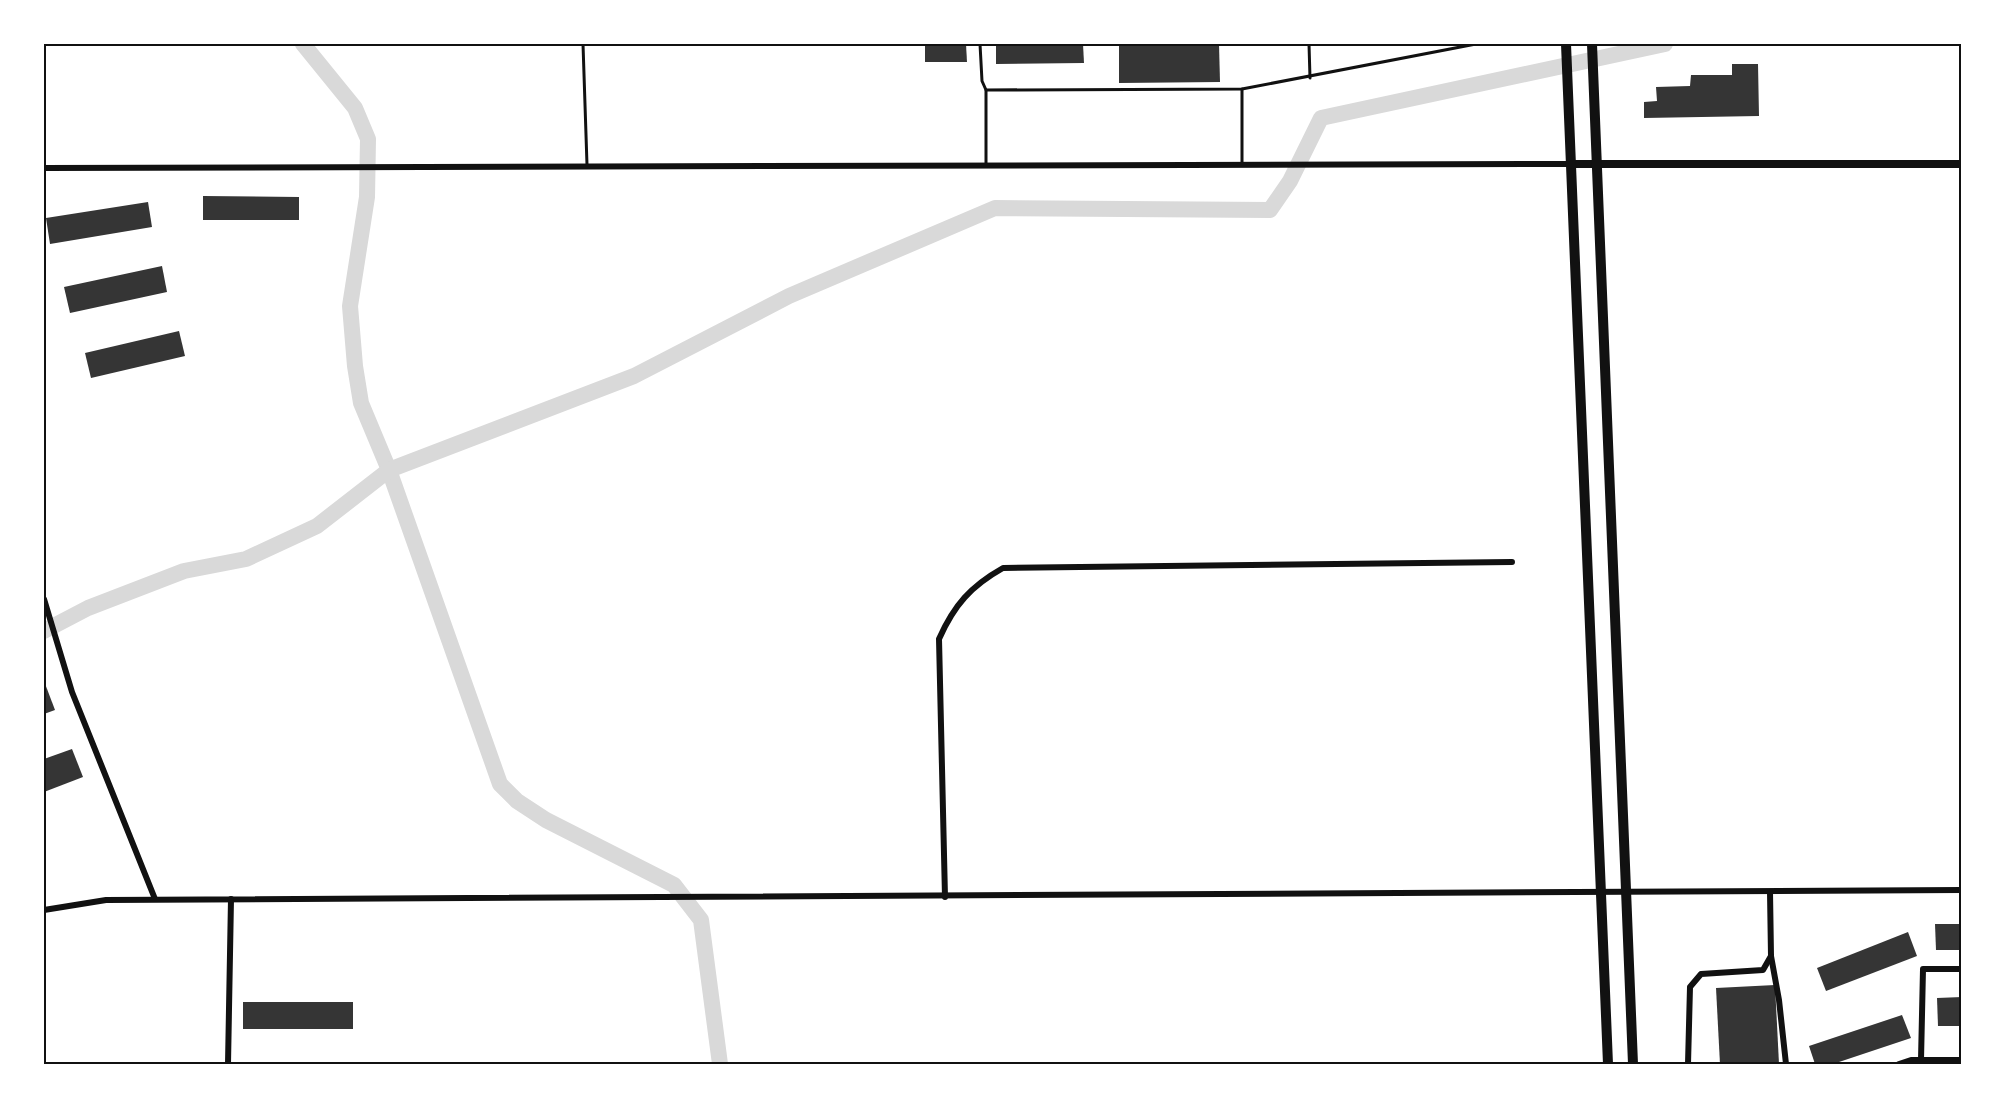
<svg xmlns="http://www.w3.org/2000/svg" width="2005" height="1108" font-family="Arial,sans-serif">
	<style>
		.lines { fill: none; stroke-linecap: round; stroke-linejoin: round }
		.canal { stroke: #d9d9d9; stroke-width: 16 }
		.building { fill: #353535 }
		.service { stroke: #111; stroke-width: 3 }
		.minor { stroke: #111; stroke-width: 6 }
		.tertiary { stroke: #111; stroke-width: 8 }
		.primary { stroke: #111; stroke-width: 10 }
		.neatline { fill: none; stroke: #111; stroke-width: 2 }
	</style>
	<rect width="100%" height="100%" fill="#fff"/>
	<g class="lines">
		<g class="canal">
			<polyline points="303,44 355,108 368,139 367,197 350,306 355,366 361,403 389,470 500,784 517,801 546,820 674,885 701,920 720,1064"/>
			<polyline points="44,631 88,608 184,571 246,559 317,526 389,470 634,376 789,296 995,208 1270,210 1290,181 1321,118 1665,44"/>
		</g>
	</g>
	<g class="building">
		<polygon points="925,44 966,44 967,62 925,62"/>
		<polygon points="996,44 1083,44 1084,63 996,64"/>
		<polygon points="1119,44 1219,44 1220,82 1119,83"/>
		<polygon points="1732,64 1758,64 1759,116 1644,118 1644,102 1657,101 1656,87 1690,86 1691,75 1732,75"/>
		<polygon points="203,196 299,197 299,220 203,220"/>
		<polygon points="148,202 152,227 50,244 46,218"/>
		<polygon points="162,266 167,292 70,313 64,287"/>
		<polygon points="179,331 185,356 91,378 85,353"/>
		<polygon points="44,681 55,710 44,714"/>
		<polygon points="72,749 83,777 44,792 44,759"/>
		<polygon points="1935,924 1962,924 1962,950 1936,950"/>
		<polygon points="1908,932 1917,956 1826,991 1817,968"/>
		<polygon points="1775,985 1779,1064 1720,1064 1716,988"/>
		<polygon points="1962,997 1962,1026 1938,1026 1937,998"/>
		<rect x="243" y="1002" width="110" height="27"/>
		<polygon points="1902,1015 1911,1038 1833,1064 1815,1064 1809,1046"/>
	</g>
	<g class="lines">
		<g class="service">
			<polyline points="583,44 587,165"/>
			<polyline points="980,44 982,81 986,90 986,165"/>
			<polyline points="1309,44 1310,78"/>
			<polyline points="1242,89 1242,164"/>
			<polyline points="986,90 1242,89 1476,44"/>
		</g>
		<g class="minor">
			<polyline points="44,168 1570,164"/>
			<polyline points="44,599 72,692 155,899"/>
			<path d="M945,897l-6,-258c15,-34 32,-53 64,-71l509,-6"/>
			<polyline points="44,910 106,900 1962,890"/>
			<polyline points="1771,956 1779,1000 1786,1064"/>
			<polyline points="1921,1060 1923,969 1962,969"/>
			<polyline points="228,1064 231,899"/>
			<polyline points="1688,1064 1690,987 1701,974 1763,970 1771,956 1770,892"/>
			<polyline points="1899,1064 1911,1060 1962,1060"/>
		</g>
		<polyline class="tertiary" points="1570,164 1962,164"/>
		<g class="primary">
			<polyline points="1566,44 1608,1064"/>
			<polyline points="1592,44 1633,1064"/>
		</g>
	</g>
	<rect width="2005" height="1108" fill="none" stroke="#ffffff" stroke-width="90"/>
	<rect x="45" y="45" width="1915" height="1018" class="neatline"/>
</svg>
